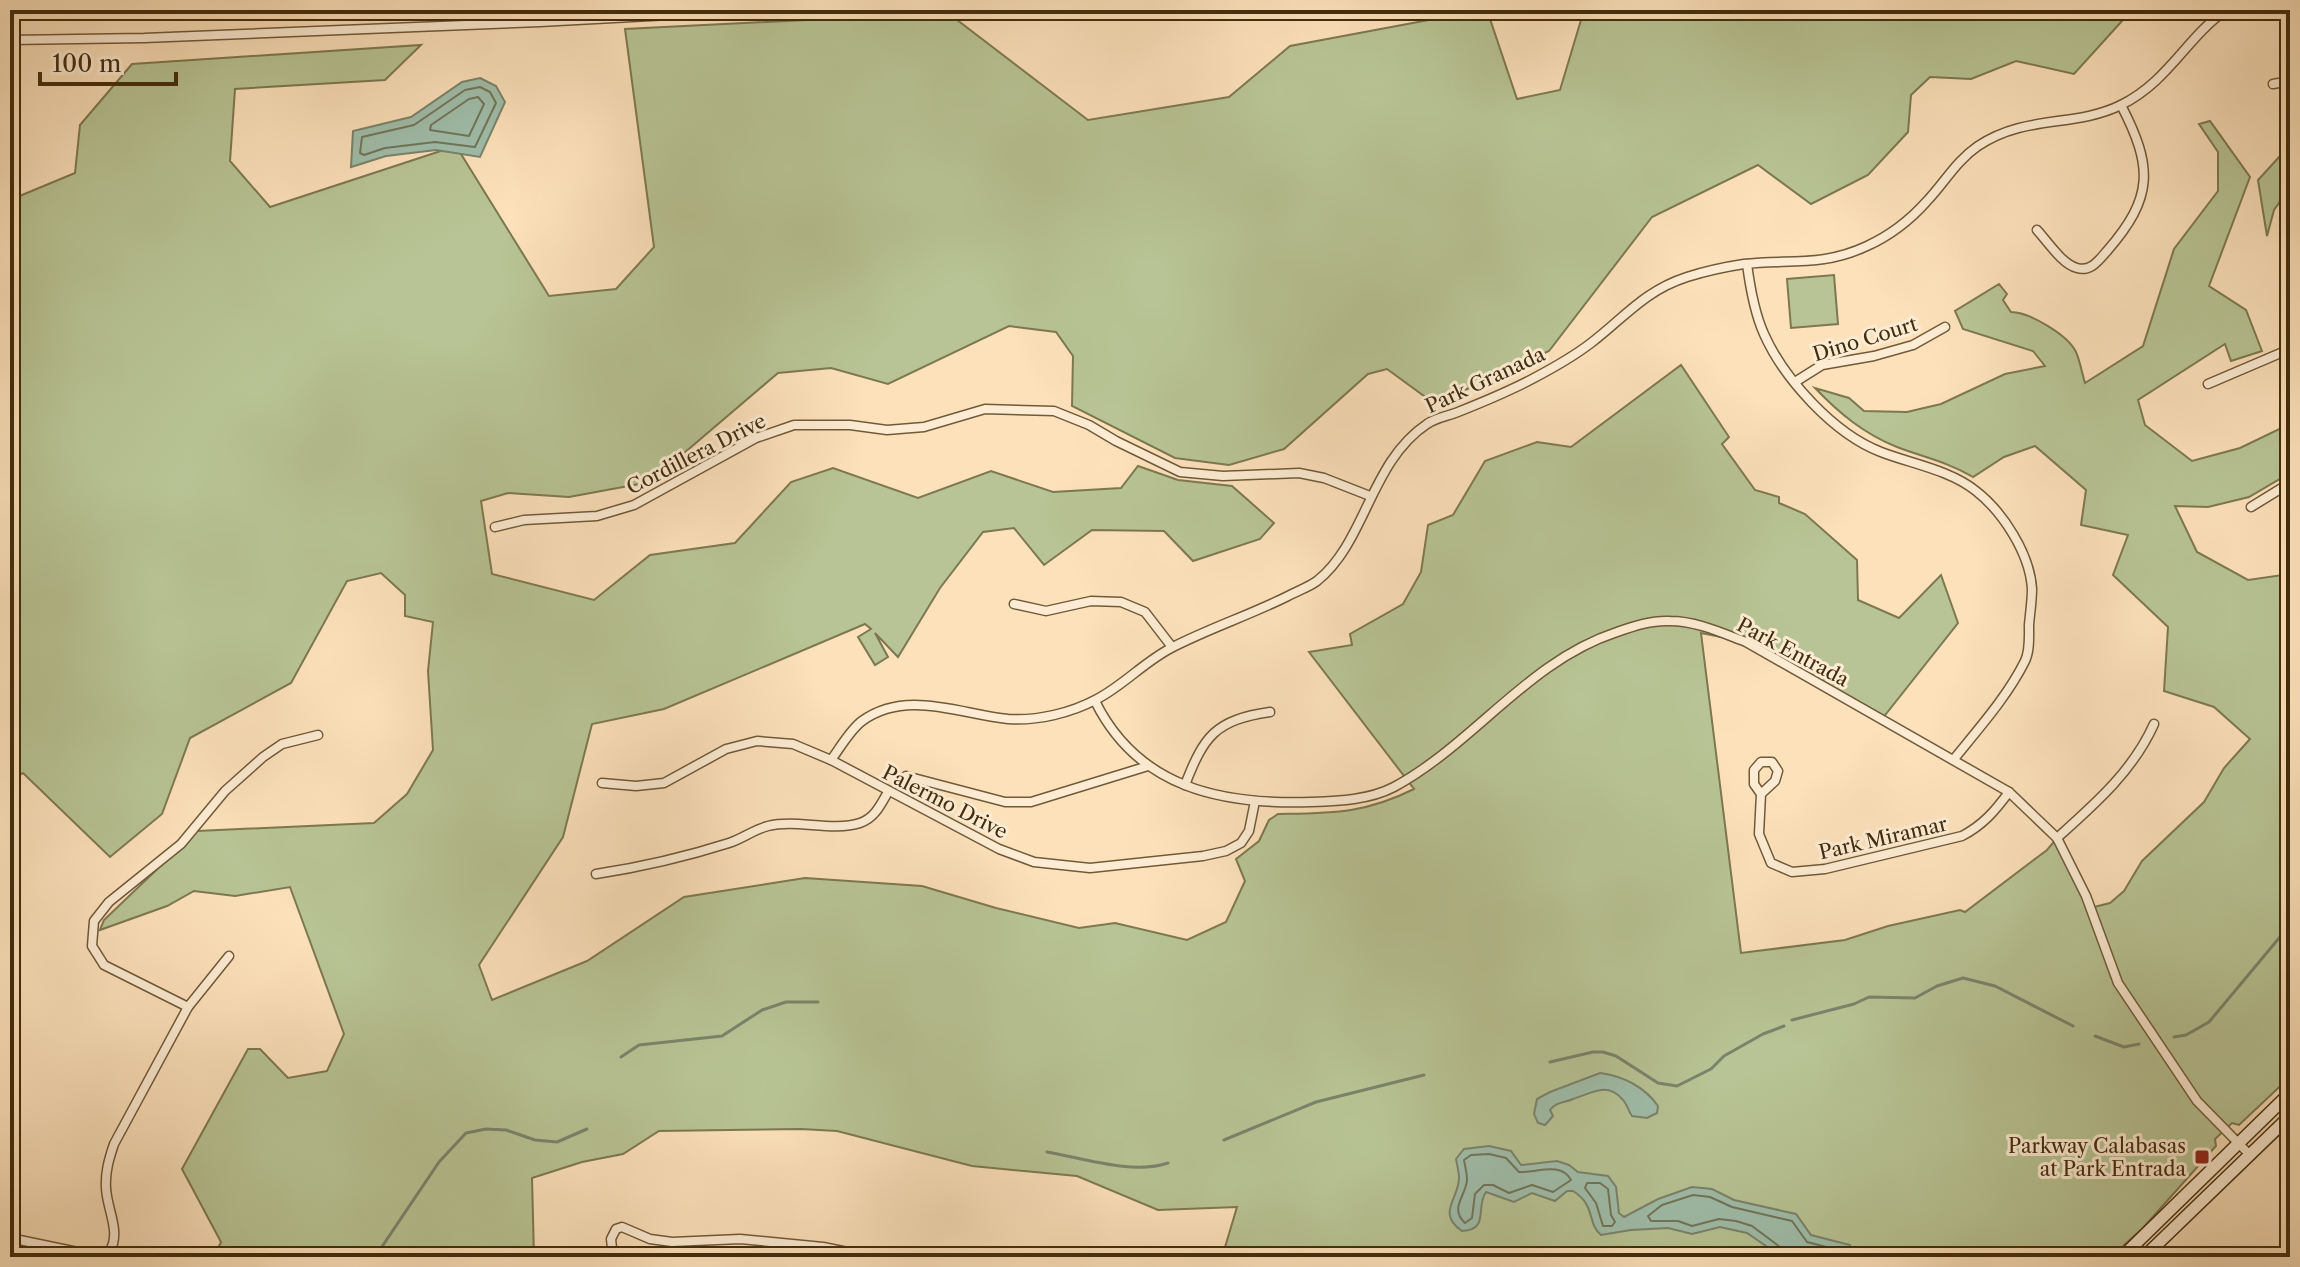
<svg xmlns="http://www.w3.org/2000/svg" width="2300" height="1267" font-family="'Libre Caslon Text',serif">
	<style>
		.green { fill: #b8c495; stroke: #7d7852; stroke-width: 2 }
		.water { fill: #a0beab; stroke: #7a846c; stroke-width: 2 }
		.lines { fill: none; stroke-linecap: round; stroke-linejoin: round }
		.shore { stroke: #71765c; stroke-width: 2 }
		.stream { stroke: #7a846c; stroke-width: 3 }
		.street-casing { stroke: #705a39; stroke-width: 11 }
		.secondary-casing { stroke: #422d0e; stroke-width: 14 }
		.street { stroke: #fdecd3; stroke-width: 8 }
		.secondary { stroke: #fdecd3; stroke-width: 11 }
		.poi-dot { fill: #8f2418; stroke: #fdecd3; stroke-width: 3 }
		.labels { text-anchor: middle; stroke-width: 6; stroke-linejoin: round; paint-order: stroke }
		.street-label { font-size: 20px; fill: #422d0e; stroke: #fdecd3 }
		.poi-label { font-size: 20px; fill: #422d0e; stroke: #fdecd3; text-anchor: end }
	</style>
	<rect width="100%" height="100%" fill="#fce1bb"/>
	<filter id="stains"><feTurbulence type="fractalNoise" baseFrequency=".0025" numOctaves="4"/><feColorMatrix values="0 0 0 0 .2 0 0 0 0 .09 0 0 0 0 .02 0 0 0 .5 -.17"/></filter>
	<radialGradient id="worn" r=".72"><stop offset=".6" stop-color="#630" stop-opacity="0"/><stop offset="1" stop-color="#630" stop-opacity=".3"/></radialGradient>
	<g class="green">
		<path d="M1584,10h548l-58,64 -58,-13 -45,18 -41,-2 -19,18 -3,37 -40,43 -57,29 -53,-39 -106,52 -103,134 -114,53 -48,-35 -19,5 -84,75 -55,16 -54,-7 -103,-52 1,-50 -17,-24 -47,-6 -121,58 -57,-16 -53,5 -128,109 -81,15 -61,-4 -27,8 11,73 102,26 56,-45 85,-12 56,-61 42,-14 85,30 73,-27 62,21 68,-4 17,-22 40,14 54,6 42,37 -14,16 -67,22 -29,-30 -72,-1 -48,35 -30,-37 -31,4 -43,56 -42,69 -23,-24 13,24 -13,8 -17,-28 13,-8 -6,-5 -201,85 -72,15 -29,113 -84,128 13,35 95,-39 97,-64 121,-19 117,8 74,22 83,20 36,-5 72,17 39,-18 19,-41 -9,-22 23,-18 10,-21 9,-6c53,-1 86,0 136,-25l-105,-137 43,-7 -2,-11 53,-30 18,-32 7,-47 25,-10 32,-54 52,-19 34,5 110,-82 48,72 -7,7 33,46 24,7v6l26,11 52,46 1,40 41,18 42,-43 17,48 -76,96 -136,-77 -45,-9 40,320 104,-13 43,-14 72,-16 5,2 82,-62 10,-12 33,70 20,-5 14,-12 18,-30 62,-59 20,-34 26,-29 -36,-32 -50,-16 4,-64 -55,-52 15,-40 -47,-10 5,-35 -51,-44 -31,11 -31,20c-25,-15 -50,-20 -76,-30 -33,-13 -58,-34 -82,-59l34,10 15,13 43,1 34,-8 64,-30 40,-8 -12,-15 -70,-22 -8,-18 44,-27 8,10 -4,6 8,12c18,0 57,23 65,40 4,9 6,21 9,31l58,-37 31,-97 44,-58v-39l-19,-28 11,-3 40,56 -41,109 37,24 16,41 -31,10 -6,-17 -87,56 7,25 47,36 48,-13 50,-24v49l-41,24 -41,10 -33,-1 22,46 51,28 42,-6v503l-51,48 -7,-2 -17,16 1,7 -73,82 -32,29h-880l-8,-3 14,-47 -79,3 -81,-34 -105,-10 -135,-35 -36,-2 -142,2 -36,23 -41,8 -50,16 2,79h-320l7,-15 -39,-73 66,-120h12l28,29 39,-7 17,-37 -54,-147 -55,9 -41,-5 -27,15 -67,24 4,-10 93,-89 177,-8 33,-29 26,-44 -5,-79 5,-49 -28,-6v-21l-24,-22 -34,8 -56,102 -101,55 -28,76 -52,43 -87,-84 -13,7v-580l65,-27 5,-48 52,-61 289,-19 -36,35 -150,9 -5,72 40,46 186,-61 93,150 67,-7 38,-42 -29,-218 323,-16 140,107 141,-23 61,-51 144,-27h56l27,80 43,-9z"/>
		<polygon points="2290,153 2288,177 2290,188 2274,210 2267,236 2258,180 2280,156"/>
		<polygon points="1834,275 1838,324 1791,328 1787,279"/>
	</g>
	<g class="water">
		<polygon points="480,78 496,86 505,102 480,157 436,150 386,156 351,167 353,131 411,117 462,82"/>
		<path d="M1600,1073c23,3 45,14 58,33l-1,7 -10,5 -15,-2c-4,-5 -5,-13 -10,-17 -15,-18 -32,-5 -49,0 -9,4 -17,3 -23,11l3,6 -8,9 -7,-2 -4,-9 3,-15 13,-7z"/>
		<path d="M1489,1146l22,5 10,14 36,-4 12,4 9,7 30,4 8,11 3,26 5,4 34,-18 34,-12 20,2 22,11 62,14 15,21 39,10 2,12h-70l-35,-24 -27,-6 -28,7 -24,-6 -37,2 -30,5c-14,-11 -5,-30 -28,-44h-6l-12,10 -23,-8 -18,9 -28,-10c-11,15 4,38 -24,39 -26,-18 -3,-32 -3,-53 0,-6 -2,-13 -3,-19l8,-10z"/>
	</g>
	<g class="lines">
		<g class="shore">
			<polygon points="480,87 490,92 496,103 475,147 435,142 385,148 364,155 360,153 362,137 414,125 465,90"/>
			<polygon points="478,97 484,104 469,136 430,130 431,125 469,99"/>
			<path d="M1489,1154l17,4 13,14c17,1 42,-11 52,8l-18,12 -21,-7 -23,8 -16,-8h-9l-9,9 -3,24 -7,5c-16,-15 1,-27 2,-43 0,-7 -2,-14 -3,-20l7,-5z"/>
			<polygon points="1600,1183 1608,1189 1611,1215 1615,1222 1612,1226 1603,1226 1596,1203 1585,1188 1587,1183"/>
			<polyline points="1784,1257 1780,1247 1752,1226 1736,1221 1719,1219 1692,1226 1678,1221 1651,1221 1648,1216 1662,1205 1693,1195 1710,1197 1732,1207 1792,1221 1807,1242 1842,1251 1845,1257"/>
		</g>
		<g class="stream">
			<polyline points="1792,1020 1854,1004 1869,997 1915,998 1937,986 1963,978 1995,986 2073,1026"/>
			<polyline points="2095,1036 2124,1047 2139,1044"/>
			<polyline points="2174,1037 2186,1035 2209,1022 2290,925"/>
			<polyline points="621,1057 639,1045 722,1036 762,1010 786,1002 818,1002"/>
			<polyline points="1550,1062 1593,1052 1603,1052 1616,1056 1658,1083 1677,1086 1711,1069 1724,1056 1763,1034 1784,1026"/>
			<polyline points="1224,1140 1316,1102 1424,1075"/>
			<path d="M1047,1152c35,6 87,23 121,11"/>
			<polyline points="375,1257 439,1162 466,1133 486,1129 506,1130 535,1140 557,1142 587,1129"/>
		</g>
		<defs>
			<g id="street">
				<polyline points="10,40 144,38 540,22 762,10"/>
				<polyline points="2273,84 2290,81"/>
				<path d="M2037,230c11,12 25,34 40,38 14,4 22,-8 30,-17 47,-54 46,-84 14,-146"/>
				<path d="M1747,264c3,23 7,48 17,70 20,45 70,100 117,118 31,12 69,18 95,39 27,21 54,63 56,98 0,12 -2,24 -3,36 0,11 1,26 -4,36 -18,36 -46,67 -71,98"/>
				<polyline points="1795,382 1822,365 1874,356 1913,345 1945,327"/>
				<polyline points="2208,384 2290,349"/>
				<polyline points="2251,507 2290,483"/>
				<polyline points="495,527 524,520 597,516 634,505 756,438 794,425 850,425 887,430 924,427 985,409 1054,411 1089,425 1116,441 1180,472 1223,476 1299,473 1324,478 1370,496"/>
				<polyline points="1014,604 1046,611 1091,601 1121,602 1145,612 1172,647"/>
				<path d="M1095,701c43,87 126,104 216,101 28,-1 58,-2 83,-15 81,-44 134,-126 223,-155 17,-6 35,-12 53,-11 26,0 52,12 76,21l263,150 48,46 29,58 32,87 79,118 53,54"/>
				<path d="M831,760c9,-12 19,-30 31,-39 44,-32 98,-7 146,-2 30,2 63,-6 89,-20 27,-14 48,-38 76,-52 37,-19 77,-32 115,-51 9,-5 21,-9 29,-15 49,-39 53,-119 110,-157 8,-6 21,-8 31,-12 25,-10 52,-21 76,-34 19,-10 40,-22 57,-35 34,-26 53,-52 96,-66 19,-6 37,-10 57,-13 46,-5 78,3 123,-18 22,-10 44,-27 60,-45 18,-19 29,-40 51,-55 48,-32 96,-18 143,-41 48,-24 65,-67 105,-95"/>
				<polyline points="906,776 1005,802 1031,802 1148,766"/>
				<polyline points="602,783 636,786 664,783 726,749 757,741 793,744 831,760 999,849 1034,862 1090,868 1203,856 1226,851 1241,843 1249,831 1255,801"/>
				<path d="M1185,785c19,-49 30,-65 85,-73"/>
				<path d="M1761,794l-7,-10v-14l7,-8h11l6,9 -3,10 -14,13 -2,40 12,29 21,9 33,-3 137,-33c21,-11 33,-25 47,-44"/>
				<path d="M2057,838c38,-34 76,-67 97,-114"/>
				<path d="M596,874c46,-7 89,-17 133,-31 13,-4 26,-14 39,-17 29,-7 64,6 92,-3 15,-5 21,-19 28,-31"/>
				<polyline points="188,1007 104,965 92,946 94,921 109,902 181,844 225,791 263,757 282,744 318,735"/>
				<path d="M10,1238l82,17h10l8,-4c11,-20 -3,-41 -4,-63 -1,-16 3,-29 8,-44l74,-137 41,-51"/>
				<polyline points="613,1257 611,1239 616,1229 622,1227 650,1239 672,1242 740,1239 823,1247 872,1257"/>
			</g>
			<g id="secondary">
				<polyline points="2122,1257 2290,1093"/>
				<polyline points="2144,1257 2290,1116"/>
			</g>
		</defs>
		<use href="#street" class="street-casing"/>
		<use href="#secondary" class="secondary-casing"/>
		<use href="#street" class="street"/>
		<use href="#secondary" class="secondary"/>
	</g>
	<rect class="poi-dot" x="2194" y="1149" width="16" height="16" rx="4"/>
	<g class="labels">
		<g class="street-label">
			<text transform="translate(1865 339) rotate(-17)" y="7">Dino Court</text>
			<text transform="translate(1485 380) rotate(-25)" y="7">Park Granada</text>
			<text transform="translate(696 454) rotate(-27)" y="7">Cordillera Drive</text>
			<text transform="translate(1793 652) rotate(28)" y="7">Park Entrada</text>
			<text transform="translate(945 802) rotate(27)" y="7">Palermo Drive</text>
			<text transform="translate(1883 838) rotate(-13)" y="7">Park Miramar</text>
		</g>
		<g class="poi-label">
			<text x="2186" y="1153">Parkway Calabasas<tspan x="2186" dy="23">at Park Entrada</tspan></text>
		</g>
	</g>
	<rect width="2300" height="1267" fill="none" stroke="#fce1bb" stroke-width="40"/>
	<rect x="12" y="12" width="2276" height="1243" fill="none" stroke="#422d0e" stroke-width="4"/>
	<rect x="20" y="20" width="2260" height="1227" fill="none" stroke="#422d0e" stroke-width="2"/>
	<path d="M40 72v12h136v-12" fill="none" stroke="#422d0e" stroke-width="4"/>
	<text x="52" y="72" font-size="24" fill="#422d0e" stroke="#fdecd3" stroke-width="6" paint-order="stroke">100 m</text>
	<rect width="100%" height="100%" filter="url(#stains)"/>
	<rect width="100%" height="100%" fill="url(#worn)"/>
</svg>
